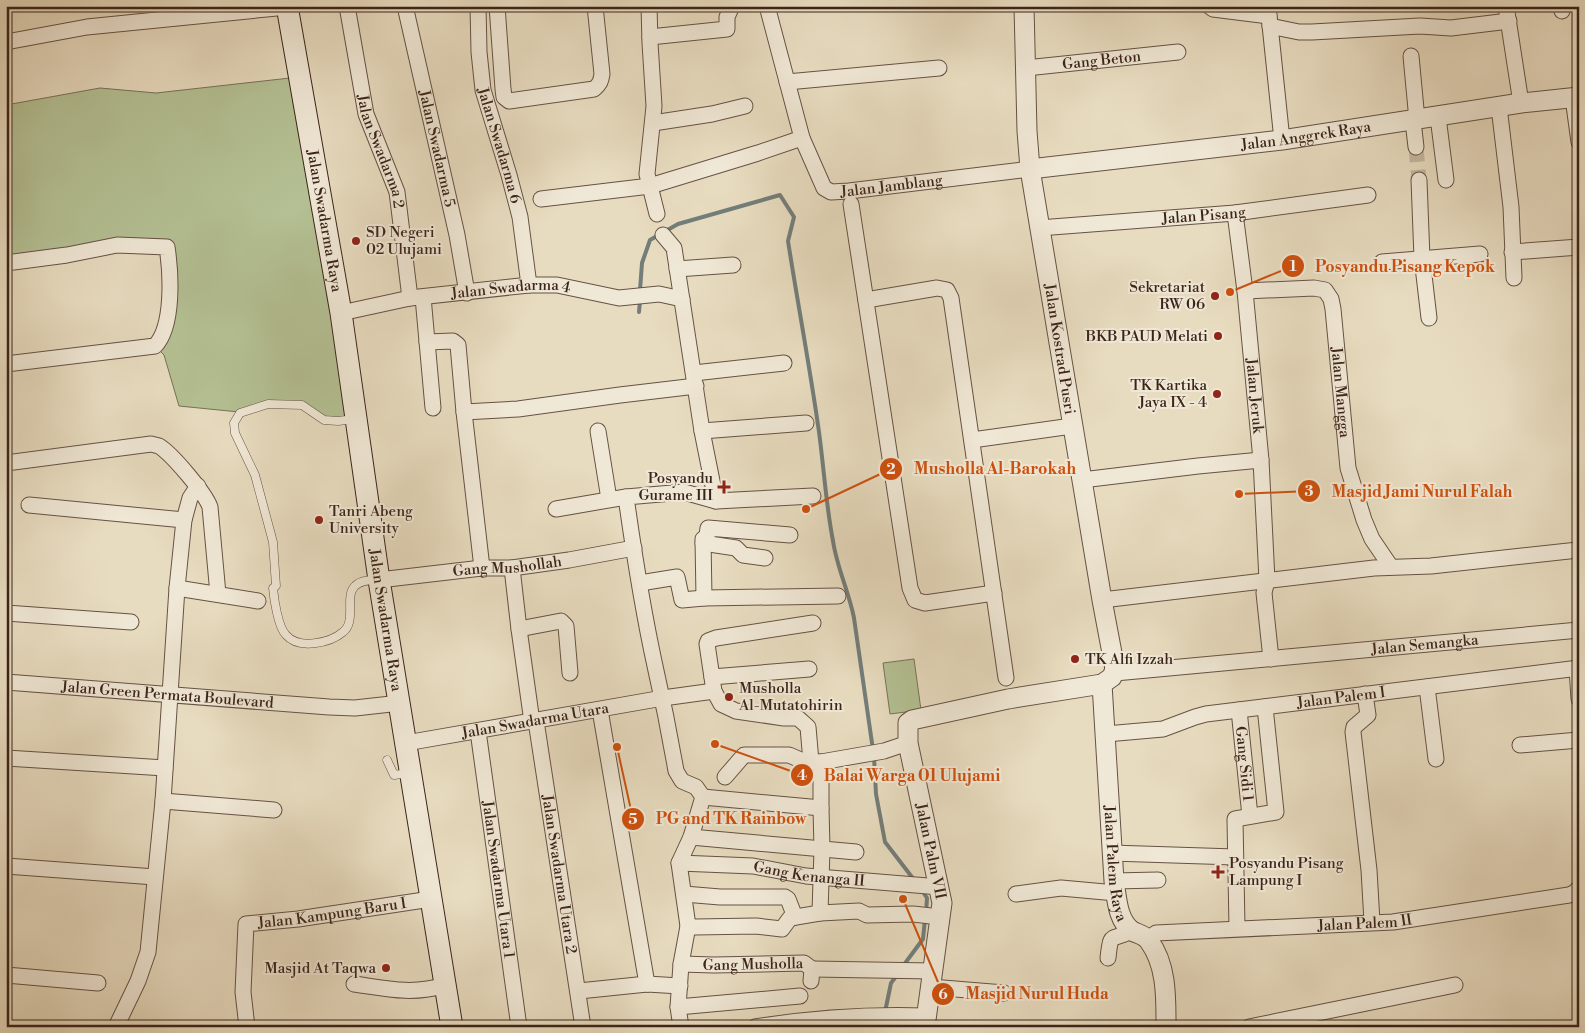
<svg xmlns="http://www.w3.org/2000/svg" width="1585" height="1033" font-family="'Libre Bodoni',serif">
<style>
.green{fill:#b4c194;stroke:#787257}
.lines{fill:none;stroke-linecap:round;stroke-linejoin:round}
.stream{stroke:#737e7a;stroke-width:4}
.minor-tunnel{stroke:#c5b79f;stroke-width:15;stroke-dasharray:15 8;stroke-linecap:butt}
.service-casing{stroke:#665244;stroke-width:9}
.minor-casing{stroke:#665244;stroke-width:17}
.tertiary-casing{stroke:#665244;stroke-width:21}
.secondary-casing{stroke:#3b241a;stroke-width:23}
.service{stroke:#f0e8d6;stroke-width:8}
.minor{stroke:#f0e8d6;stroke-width:15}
.tertiary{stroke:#f0e8d6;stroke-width:19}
.secondary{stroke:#f0e8d6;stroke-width:21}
.poi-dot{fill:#8f2418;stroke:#f0e8d6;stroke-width:2}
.labels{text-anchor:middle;stroke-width:4;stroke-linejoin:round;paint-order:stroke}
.street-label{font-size:15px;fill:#3b241a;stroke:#f0e8d6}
.poi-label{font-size:15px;fill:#3b241a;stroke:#f0e8d6;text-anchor:start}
.leader{fill:none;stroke:#ce510e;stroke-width:2}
.callout-dot{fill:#ce510e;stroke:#f0e8d6;stroke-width:2}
.mark-label{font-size:15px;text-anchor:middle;font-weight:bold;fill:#fff}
.callout-label{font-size:16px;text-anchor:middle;font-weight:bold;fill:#ce510e;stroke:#f0e8d6;stroke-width:4;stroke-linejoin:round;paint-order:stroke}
</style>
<rect width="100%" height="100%" fill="#e8dcc0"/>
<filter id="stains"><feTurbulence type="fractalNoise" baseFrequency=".004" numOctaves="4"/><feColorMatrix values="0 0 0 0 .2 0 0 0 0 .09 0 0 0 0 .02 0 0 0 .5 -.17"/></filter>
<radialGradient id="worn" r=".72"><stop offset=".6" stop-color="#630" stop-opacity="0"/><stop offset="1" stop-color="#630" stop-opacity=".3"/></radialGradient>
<path class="green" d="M299 77 357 418 324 420 302 405 268 404 239 412 179 406 164 355 155 346 160 341 167 246 6 263V105L100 88 156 93Z
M914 659 921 710 890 714 883 663Z"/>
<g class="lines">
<path class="stream" d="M640 290 642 263 650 240 678 224 780 195 794 217 788 241C798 305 810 368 819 432 824 469 826 505 833 541 837 568 849 592 854 618L873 750
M639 312 640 301
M874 757 876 794 885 842 915 881
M921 889 927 898 926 913
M903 966 923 939 925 919
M885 1012 891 983 898 974
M882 1027 884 1019"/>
<path class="minor-tunnel" d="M1416 147 1419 180"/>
<g class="service-casing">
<path id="service" d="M355 419 338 421 324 420 302 405 268 404 240 413 234 423 235 433 255 475 273 542 276 586 273 588C274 599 278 627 286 635 299 650 330 643 343 632 357 621 344 596 355 586 361 580 370 580 377 580
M387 760 394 775 410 773"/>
</g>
<g class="minor-casing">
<g id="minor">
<path id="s1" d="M347 6 366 114 397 192 410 298"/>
<path id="s2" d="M405 6 457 235 467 293"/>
<path id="s3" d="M478 6 479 52 483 90 509 175 520 217 529 285"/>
<path d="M497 6 503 89 504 97 509 101 594 89C600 84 601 81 602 74L595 6"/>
<path d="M649 6 650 43 654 106 647 174 657 214"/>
<path id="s4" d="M767 6 802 138 824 188 831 192 849 191 1030 169"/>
<path d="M1209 6 1213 9 1269 16"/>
<path d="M1268 6 1282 140"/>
<path d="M1506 6 1521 103"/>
<path d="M1561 6 1562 11"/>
<path d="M1270 26 1299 32H1312L1420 26 1451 28 1509 21"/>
<path d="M650 37 727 29V17L732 6"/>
<path d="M6 42 87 27 287 7"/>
<path d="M1411 56 1417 120"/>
<path id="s5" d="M1026 68 1178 52"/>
<path d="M787 82 939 68"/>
<path d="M1573 98 1579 142"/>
<path d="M1499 107 1511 207 1514 278"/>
<path d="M1438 117 1446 180"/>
<path d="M1413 121 1416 147"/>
<path d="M653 123 712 114 745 106"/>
<path d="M1419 180 1422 258 1429 318"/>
<path d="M541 199 650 186 758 153 802 138"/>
<path d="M851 204 910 588 915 600 925 603 994 593"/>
<path id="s6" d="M1235 213 1245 291 1261 460 1267 580 1264 593 1271 659"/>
<path id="s7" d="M1039 228 1235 213 1368 195"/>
<path d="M663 235 674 248 702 431 716 501 684 492 626 497C634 554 643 611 655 666 663 701 670 736 676 771L682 781 696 787 703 797 691 837 679 863 688 926 681 964 678 1007 681 1027"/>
<path d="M1512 252 1579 247"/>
<path d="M1382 262 1480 254"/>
<path d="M6 263 67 255 117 245 167 247C171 273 174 326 155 346L6 364"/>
<path d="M677 269 733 265"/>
<path id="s8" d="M1245 291 1314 288 1325 290 1331 299 1333 309 1348 468 1364 520 1372 539 1391 567"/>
<path d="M423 297 433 408"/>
<path d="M866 300 937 288 947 290 951 298 1006 678"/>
<path id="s9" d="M341 313 410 298 529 285H557L619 298 659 294 682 299"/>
<path d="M427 342 453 341 458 345 464 412 482 568"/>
<path d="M694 373 784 363"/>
<path d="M464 412 518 409 620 395 696 386"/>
<path d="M598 431 609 499"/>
<path d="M702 431 806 423"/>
<path d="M972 440 1072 426"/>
<path d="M6 463 151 444 159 446C172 454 205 493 210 507L218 594"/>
<path d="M1082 480 1198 466 1261 460"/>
<path d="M716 501 813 496"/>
<path d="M29 505 184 520"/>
<path d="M556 509 626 497"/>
<path d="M703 543 736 548 743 555 765 558"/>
<path d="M512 568 519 629 532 722"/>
<path id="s10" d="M379 580 482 568H512L569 560 634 548"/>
<path d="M640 583 677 577 682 600 704 598 838 596"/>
<path d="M177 588 258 601"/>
<path d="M704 598 703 539 707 536 708 528 790 535"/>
<path d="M1102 600 1374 568 1431 566 1578 550"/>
<path d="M6 613 131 622"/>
<path d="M519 629 561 621 566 626 570 673"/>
<path d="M1577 668 1579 699"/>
<path id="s11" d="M1115 673 1579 630"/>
<path d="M712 677 809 669"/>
<path id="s12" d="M6 682 329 707 355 708 400 703"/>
<path d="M1427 687 1436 759"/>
<path d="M1365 694 1368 715 1354 727 1353 732 1369 870 1372 922"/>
<path d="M600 710 647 984"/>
<path id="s13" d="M1239 710 1250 816"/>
<path id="s14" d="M536 721 583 1027"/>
<path id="s15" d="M478 731 519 1027"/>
<path id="s16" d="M1106 734 1163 729 1195 717 1206 714 1579 668"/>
<path id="s17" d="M406 743 663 698 714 691"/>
<path d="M1520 745 1579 740"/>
<path d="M6 758 165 768"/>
<path d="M811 762 808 727 798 718H784L736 711 721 704 714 691 707 644 708 641 716 638 813 623"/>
<path d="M725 777 744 755H789L803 761 821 762 884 751 908 743"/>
<path d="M703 797 821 808V762"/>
<path d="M163 801 274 810"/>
<path d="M691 837 856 852"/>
<path d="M1111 853 1235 857"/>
<path id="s18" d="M679 863 753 866 806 876 940 887"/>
<path d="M6 866 155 877"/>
<path d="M1114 881 1158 880"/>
<path d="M684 894 720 897H785L788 899 795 917"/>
<path d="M1016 894 1061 888 1116 893"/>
<path d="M820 913 822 849 821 808"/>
<path d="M688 926 695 927 756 926 782 929 790 918 820 913 859 911 867 915 913 914 940 917"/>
<path d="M1237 928 1235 819 1276 812 1265 707"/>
<path id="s19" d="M1148 939 1156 933 1393 922 1569 895 1574 893 1579 888"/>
<path d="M1108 958C1111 929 1111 943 1132 930"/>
<path id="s20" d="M681 964 714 965 804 963 812 969 811 981"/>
<path d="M812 969 933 971"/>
<path d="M6 975 98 983"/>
<path d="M354 984C388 989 412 995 446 985"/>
<path d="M931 987 1004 993"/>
<path d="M579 991 647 984 680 986"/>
<path d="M678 1007 800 996"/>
<path d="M116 1027 138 981 148 952 163 801 177 588 184 520 190 498 198 486"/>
<path id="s21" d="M247 1027 243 992 246 924 298 919 431 899"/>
<path d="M755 1027C812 1018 868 1014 926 1016"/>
<path d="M1249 1027 1455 985"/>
</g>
</g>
<g class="tertiary-casing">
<g id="tertiary">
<path id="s22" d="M1030 169 1282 140 1521 103 1579 97"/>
<path id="s23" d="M1102 684 1114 881C1117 898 1117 920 1132 931 1138 934 1145 935 1149 941 1167 965 1166 998 1166 1027"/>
<path d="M925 1027 942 903 908 743V723L912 720 1008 699 1102 684 1112 677 1115 669 1102 600 1030 169 1027 131 1024 6"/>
</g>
</g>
<g class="secondary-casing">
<g id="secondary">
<path id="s24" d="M287 6 341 313 379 580 452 1027"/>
</g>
</g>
<use href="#service" class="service"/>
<use href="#minor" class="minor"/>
<use href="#tertiary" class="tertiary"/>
<use href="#secondary" class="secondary"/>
</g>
<g class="poi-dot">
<circle cx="356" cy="241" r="5"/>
<circle cx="1215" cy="296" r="5"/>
<circle cx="1218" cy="336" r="5"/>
<circle cx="1217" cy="394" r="5"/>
<path d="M721.5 479.5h5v5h5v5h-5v5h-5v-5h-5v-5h5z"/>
<circle cx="319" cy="520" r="5"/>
<circle cx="1075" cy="659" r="5"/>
<circle cx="729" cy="697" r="5"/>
<path d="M1215.5 864.5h5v5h5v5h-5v5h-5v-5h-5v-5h5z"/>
<circle cx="386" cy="968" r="5"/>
</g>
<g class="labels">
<g class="street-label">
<text dy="5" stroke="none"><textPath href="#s5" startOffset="76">Gang Beton</textPath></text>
<text dy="5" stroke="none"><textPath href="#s22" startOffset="278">Jalan Anggrek Raya</textPath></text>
<text dy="5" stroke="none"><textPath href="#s3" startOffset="142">Jalan Swadarma 6</textPath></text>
<text dy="5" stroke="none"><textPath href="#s2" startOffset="146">Jalan Swadarma 5</textPath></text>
<text dy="5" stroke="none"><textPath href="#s1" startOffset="150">Jalan Swadarma 2</textPath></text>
<text dy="5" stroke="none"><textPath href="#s4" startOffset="260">Jalan Jamblang</textPath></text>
<text dy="5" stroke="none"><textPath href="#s7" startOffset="165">Jalan Pisang</textPath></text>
<text dy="5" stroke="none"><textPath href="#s24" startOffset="218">Jalan Swadarma Raya</textPath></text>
<text dy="5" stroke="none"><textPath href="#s9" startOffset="172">Jalan Swadarma 4</textPath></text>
<text transform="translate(1060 349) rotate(81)" y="5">Jalan Kostrad Pusri</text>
<text dy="5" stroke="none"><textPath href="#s8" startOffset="185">Jalan Mangga</textPath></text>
<text dy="5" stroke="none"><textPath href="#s6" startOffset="184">Jalan Jeruk</textPath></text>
<text dy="5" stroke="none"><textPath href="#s10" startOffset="129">Gang Mushollah</textPath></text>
<text dy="5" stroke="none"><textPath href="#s24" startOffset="622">Jalan Swadarma Raya</textPath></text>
<text dy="5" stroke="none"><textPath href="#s11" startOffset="311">Jalan Semangka</textPath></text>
<text dy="5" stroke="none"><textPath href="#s12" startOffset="162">Jalan Green Permata Boulevard</textPath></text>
<text dy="5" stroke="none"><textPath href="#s16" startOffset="239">Jalan Palem I</textPath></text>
<text dy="5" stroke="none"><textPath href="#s17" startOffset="131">Jalan Swadarma Utara</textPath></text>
<text dy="5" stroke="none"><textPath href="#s13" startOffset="54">Gang Sidi 1</textPath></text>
<text transform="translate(931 851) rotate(78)" y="5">Jalan Palm VII</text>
<text dy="5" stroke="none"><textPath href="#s23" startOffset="180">Jalan Palem Raya</textPath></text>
<text dy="5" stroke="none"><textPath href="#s14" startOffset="155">Jalan Swadarma Utara 2</textPath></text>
<text dy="5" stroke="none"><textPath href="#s18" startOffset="131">Gang Kenanga II</textPath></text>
<text dy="5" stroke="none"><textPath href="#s15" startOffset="150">Jalan Swadarma Utara 1</textPath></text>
<text dy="5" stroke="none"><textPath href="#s21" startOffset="190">Jalan Kampung Baru I</textPath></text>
<text dy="5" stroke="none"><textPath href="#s19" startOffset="219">Jalan Palem II</textPath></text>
<text dy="5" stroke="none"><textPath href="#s20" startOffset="72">Gang Musholla</textPath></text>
</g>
<g class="poi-label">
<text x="366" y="237">SD Negeri<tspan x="366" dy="17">02 Ulujami</tspan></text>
<text x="1205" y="292" text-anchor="end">Sekretariat<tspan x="1205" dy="17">RW 06</tspan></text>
<text x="1208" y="341" text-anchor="end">BKB PAUD Melati</text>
<text x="1207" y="390" text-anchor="end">TK Kartika<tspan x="1207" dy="17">Jaya IX - 4</tspan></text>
<text x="713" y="483" text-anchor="end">Posyandu<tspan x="713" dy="17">Gurame III</tspan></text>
<text x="329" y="516">Tanri Abeng<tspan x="329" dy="17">University</tspan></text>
<text x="1085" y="664">TK Alfi Izzah</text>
<text x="739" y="693">Musholla<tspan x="739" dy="17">Al-Mutatohirin</tspan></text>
<text x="1229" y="868">Posyandu Pisang<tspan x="1229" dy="17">Lampung I</tspan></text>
<text x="376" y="973" text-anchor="end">Masjid At Taqwa</text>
</g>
</g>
<path class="leader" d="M1230 292L1293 266M806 509L891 469M1239 494L1309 491M715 744L802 775M617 747L633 819M903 899L943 994"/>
<g class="callout-dot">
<circle cx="1230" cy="292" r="5"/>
<circle cx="806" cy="509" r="5"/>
<circle cx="1239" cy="494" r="5"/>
<circle cx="715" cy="744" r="5"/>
<circle cx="617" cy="747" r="5"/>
<circle cx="903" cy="899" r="5"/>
<circle cx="1293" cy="266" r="12"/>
<circle cx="891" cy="469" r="12"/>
<circle cx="1309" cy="491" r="12"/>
<circle cx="802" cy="775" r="12"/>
<circle cx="633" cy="819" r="12"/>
<circle cx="943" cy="994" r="12"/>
</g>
<g class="mark-label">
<text x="1293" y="271">1</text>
<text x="891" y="474">2</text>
<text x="1309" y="496">3</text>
<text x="802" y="780">4</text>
<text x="633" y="824">5</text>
<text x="943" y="999">6</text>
</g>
<g class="callout-label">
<text x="1405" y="272">Posyandu Pisang Kepok</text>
<text x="995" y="474">Musholla Al-Barokah</text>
<text x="1422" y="497">Masjid Jami Nurul Falah</text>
<text x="912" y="781">Balai Warga 01 Ulujami</text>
<text x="731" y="824">PG and TK Rainbow</text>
<text x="1037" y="999">Masjid Nurul Huda</text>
</g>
<rect width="1585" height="1033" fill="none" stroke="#e8dcc0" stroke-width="25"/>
<rect x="8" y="8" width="1570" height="1018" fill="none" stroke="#3b241a" stroke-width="2.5"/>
<rect x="12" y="12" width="1560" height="1008" fill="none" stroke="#3b241a"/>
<rect width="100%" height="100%" filter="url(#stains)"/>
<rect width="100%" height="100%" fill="url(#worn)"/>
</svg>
